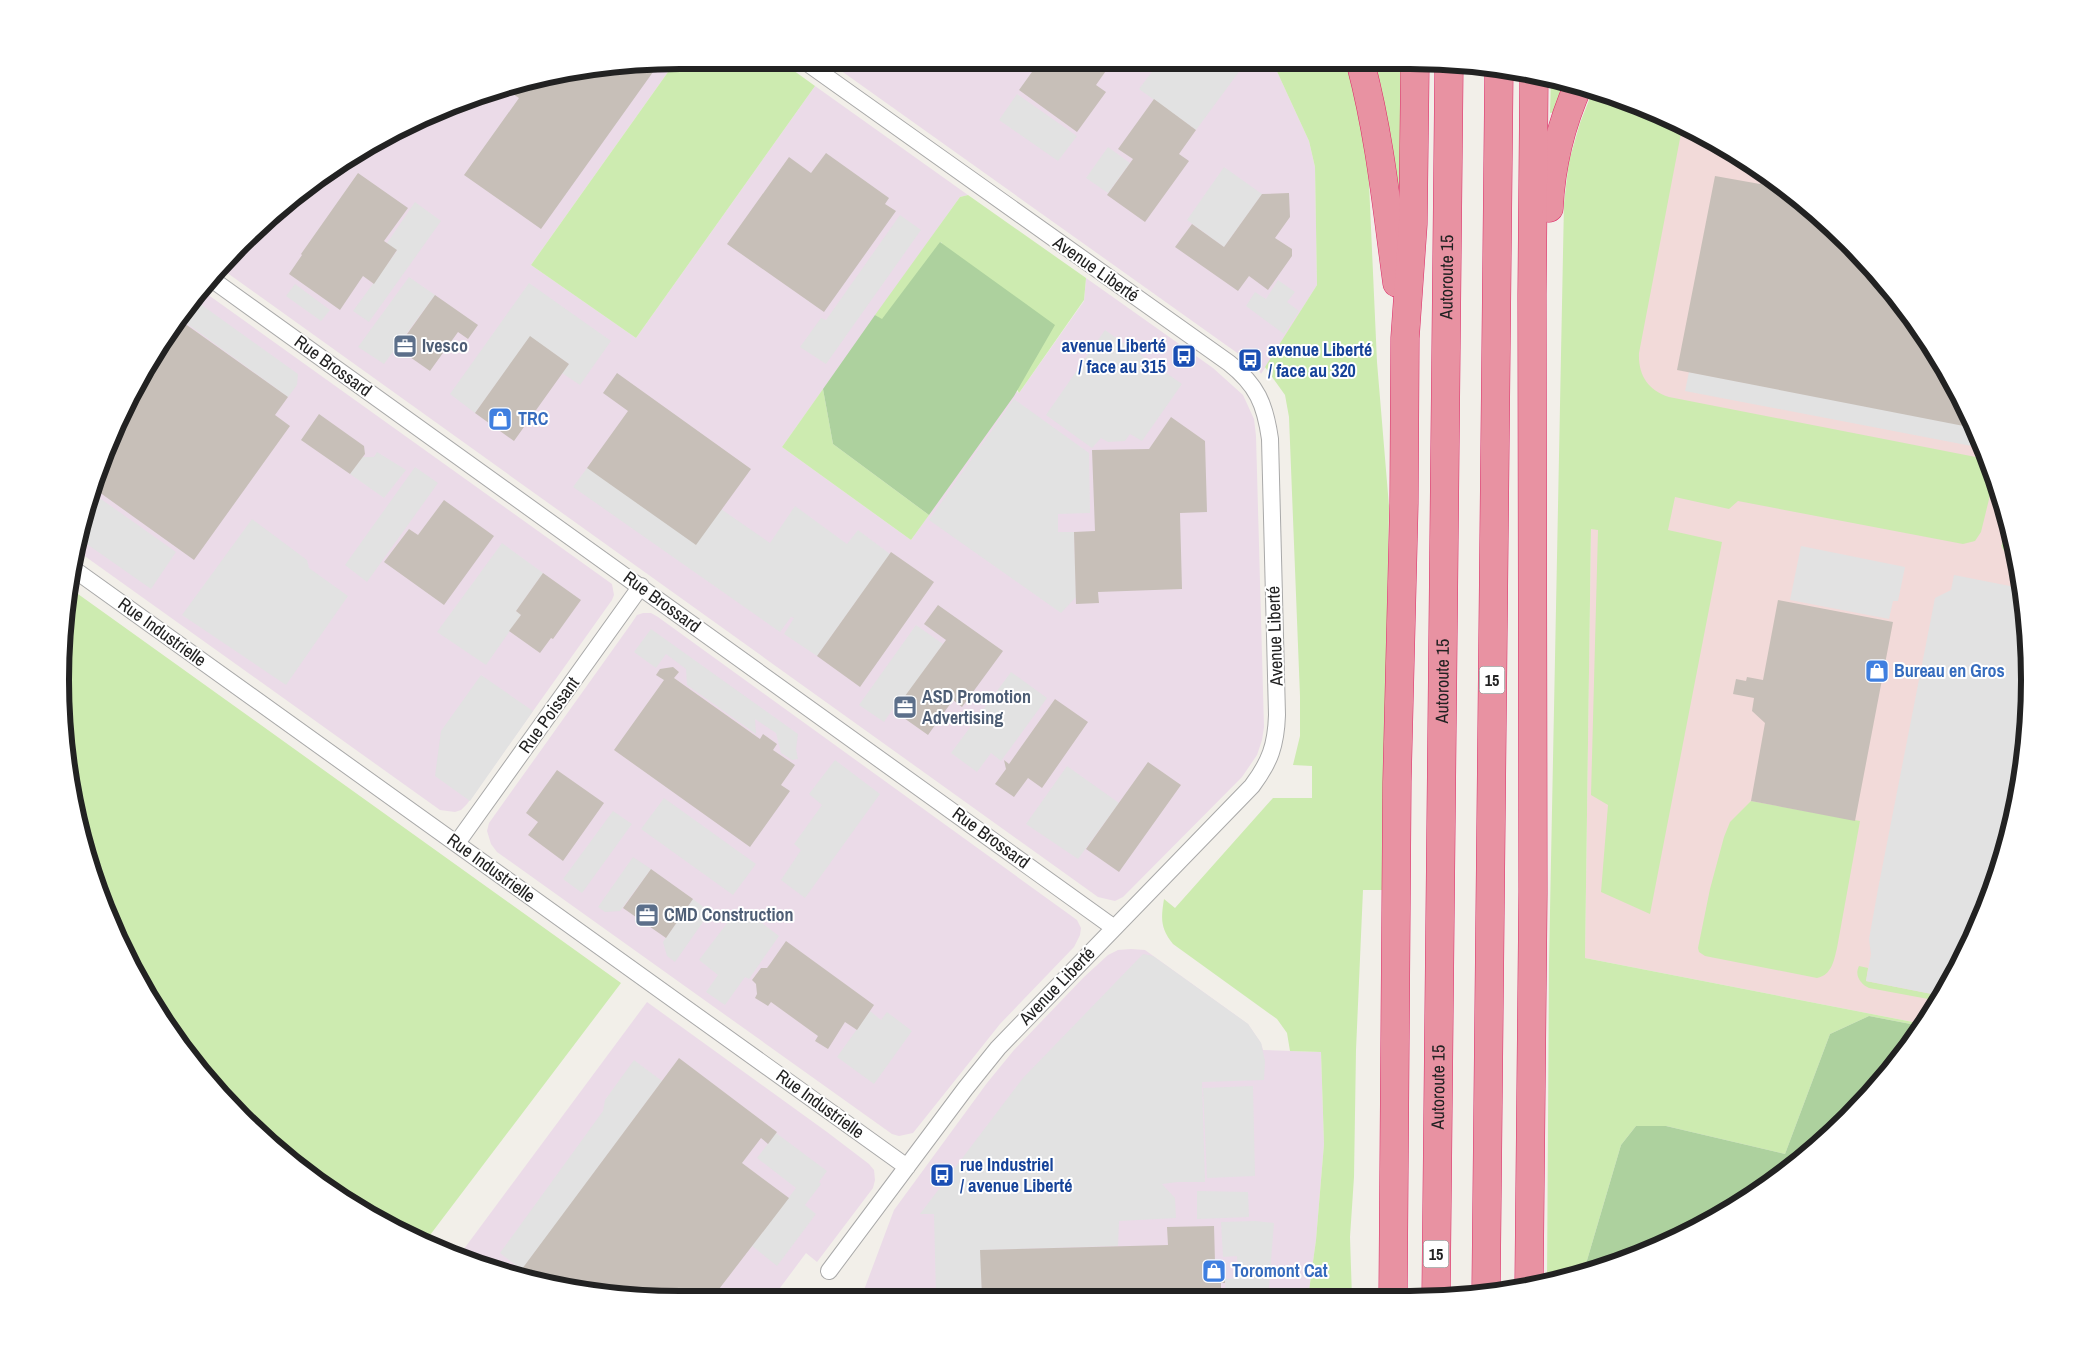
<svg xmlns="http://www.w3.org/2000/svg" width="2090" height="1360" font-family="'Archivo Narrow',sans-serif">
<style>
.commercial{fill:#f2dad9}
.industrial{fill:#ebdbe8}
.grass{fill:#cdebb0}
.forest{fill:#add19e}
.parking{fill:#e2e2e2}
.building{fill:#c7bfb8}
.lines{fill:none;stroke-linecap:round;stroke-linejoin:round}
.street-casing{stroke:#a9a9a9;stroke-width:18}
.highway-casing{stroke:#dc2a67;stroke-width:29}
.street{stroke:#fff;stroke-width:16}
.highway{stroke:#e892a2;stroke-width:28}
.labels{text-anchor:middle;stroke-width:4;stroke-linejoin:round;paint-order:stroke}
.shield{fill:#fff;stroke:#646464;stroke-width:1}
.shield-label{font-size:16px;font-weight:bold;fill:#222}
.street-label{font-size:18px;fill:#222;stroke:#fff}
.service-label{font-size:18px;font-weight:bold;fill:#4e5e75;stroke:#fff;text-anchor:start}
.transit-label{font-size:18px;font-weight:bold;fill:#164399;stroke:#fff;text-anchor:start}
.shop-label{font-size:18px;font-weight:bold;fill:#366cbe;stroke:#fff;text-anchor:start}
.rim{fill:none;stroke:#222;stroke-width:6}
</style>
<rect width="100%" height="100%" fill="#f2efe9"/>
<path class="commercial" d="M1653 112 1684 124 1819 214 1902 302 1966 406 2009 519 2029 639 2025 761 1997 879 1947 990 1923 1024 1585 958 1591 529Z"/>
<path class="industrial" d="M599 65H673L531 265 636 338 815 86 968 195 960 197 782 447 911 540 1016 391 1019 393 1084 301 1086 278 1213 368 1243 395 1254 419 1256 436 1264 727 1262 740 1257 755 1242 777 1123 897 1115 901 1098 897 219 267 242 241 335 165 481 93Z
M833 65H1274L1309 141 1315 167 1317 285 1261 374 1256 366 1226 345Z
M200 289 612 584 614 595 612 600 467 804 461 810 455 812 440 810 79 552 93 480 143 370 188 303Z
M643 613H651L658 617 1077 920 1081 928 1080 935 1074 947 1000 1024 913 1133 899 1136 892 1134 497 852 491 844 487 831 489 823 631 624 637 615Z
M1131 949 1145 950 1248 1024 1261 1043 1263 1050 1321 1052 1324 1144 1316 1240 1308 1298 859 1296 864 1290 894 1210 987 1083 1014 1050 1084 977 1108 955 1118 950Z
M647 1002 827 1132 869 1164 874 1170 875 1180 873 1188 817 1262 806 1253 774 1296 599 1295 458 1257Z"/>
<path class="grass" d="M673 65H786L815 86 636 338 531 265Z
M1274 65H1347L1360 109 1368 161 1377 362 1389 506 1382 890H1363L1356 1050 1354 1177 1350 1237 1352 1298H1308L1316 1240 1324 1144 1321 1052 1290 1051 1287 1033 1277 1019 1173 944C1160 928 1161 918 1164 899L1175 908 1273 798H1312V766L1293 765 1300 736V696L1289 417 1285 395 1265 367 1317 285 1315 167 1309 141Z
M1371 65H1401L1400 209Z
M1551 77 1571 81 1557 112 1550 113Z
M1593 90 1683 123 1639 353C1638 375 1648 390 1669 397L1986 459 1995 483H1993L1981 532 1975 541 1963 544 1738 501 1729 509 1675 497 1668 530 1722 542 1650 914 1601 892 1608 805 1591 795 1598 530 1591 529 1585 958 1923 1024 1921 1026 1869 1016 1830 1034 1785 1154 1666 1126H1636L1621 1145 1583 1274 1570 1279 1547 1283 1549 962 1564 203 1569 161 1580 123Z
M968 195 1086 278 1084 300 1019 393 941 242 882 320 875 315 960 197Z
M823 389 833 444 929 515 911 540 782 447Z
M2002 540 2013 542 2015 554 2004 551 2001 545H2002Z
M71 589 621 983 424 1243 370 1217 271 1146 164 1024 124 954 81 841 65 761 61 640Z
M1751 801 1860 821 1837 948C1834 960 1832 975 1817 978L1705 956 1699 952 1698 948 1710 889 1724 837 1730 822Z
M1859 966 1868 968 1866 981 1942 996 1939 1001 1869 988C1861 984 1854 976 1859 966Z"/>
<path class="forest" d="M940 242 1055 325 1014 396 929 515 833 444 823 389 875 315 882 319Z
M1869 1016 1921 1026 1876 1089 1788 1172 1684 1236 1583 1274 1621 1145 1636 1126H1666L1785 1154 1830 1034Z"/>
<path class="parking" d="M1157 65H1244L1196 130 1139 89Z
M1017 94 1077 136 1058 161 999 120Z
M1108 147 1130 163 1108 193 1086 178Z
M1224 167 1262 194 1224 247 1187 220Z
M415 202 441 221 369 322 353 311 397 251 387 243Z
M900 215 921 230 826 364 800 347 821 318 826 320Z
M409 277 435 295 384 364 358 347Z
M1278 280 1295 292 1287 302 1299 311 1284 334 1246 306 1255 292 1266 299Z
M529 283 611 341 580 385 562 373 569 364 530 337 475 413 450 394Z
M295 284 330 310 321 321 286 296Z
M192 298 298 374 297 385 288 397 178 317Z
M1105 330 1182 384 1142 441 1130 434 1125 441 1108 442 1101 438 1092 448 1046 415Z
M1689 372 1974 427 1982 448 1685 391Z
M1014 399 1089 453 1090 513 1058 514V532H1074L1076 597 1061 613 929 520Z
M377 452 406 470 384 498 350 474 362 457H374Z
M415 467 438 483 367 582 345 565Z
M587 468 721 509 770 543 795 506 847 544 858 530 890 554 817 656 784 634 794 618 791 617 780 632 573 487Z
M91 492 176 552 151 589 81 540Z
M252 519 307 560 309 568 348 596 286 685 182 615Z
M502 543 543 573 516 611 521 615 486 665 437 632Z
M1801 546 1905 567 1898 601H1893L1889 619 1790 600Z
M1954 575 2020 588 2029 639 2025 761 1997 879 1942 996 1866 981 1871 954 1869 939 1878 889 1935 598 1951 590Z
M916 625 943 644 897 708 894 707 884 722 859 705Z
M651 629 798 734 796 749 798 759 792 760 781 753 776 733 755 719 756 734 687 685 686 669 666 654 656 668 634 652Z
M1011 672 1047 698 1001 761 991 753 977 772 951 753Z
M481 675 533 711 470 801 435 776 441 731Z
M835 760 880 794 805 898 781 880 801 850 794 844 822 805 809 794Z
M1067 766 1119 803 1078 859 1026 824Z
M664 798 756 864 733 895 641 829Z
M613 811 632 824 582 893 563 879Z
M633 857 651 869 620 911 605 912 598 907Z
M693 899 710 912 675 962 667 956 663 942Z
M740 906 779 936 749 979 745 977 725 1005 706 992 718 975 699 960Z
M1143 954 1153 956 1248 1024 1261 1043 1265 1061 1264 1080 1202 1082 1205 1182H1178L1162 1184 1175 1198 1176 1218 1119 1221 1118 1246 981 1250 982 1297 936 1296 934 1214H920L1023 1078Z
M870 1011 881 1020 887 1012 912 1031 874 1084 837 1057Z
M634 1060 662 1081 522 1270 500 1253 603 1111 605 1100Z
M1253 1086 1255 1176 1207 1178 1203 1088Z
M776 1133 827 1171 819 1182 821 1184 805 1205 816 1214 777 1266 752 1246 796 1188 757 1158Z
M1197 1191 1248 1192 1249 1217 1197 1219Z
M1255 1221 1274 1223 1268 1298H1226L1225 1279 1238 1278 1237 1256 1223 1257 1221 1222Z"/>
<path class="building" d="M599 65H658L541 229 464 175 519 98 504 88Z
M1037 65H1110L1096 85 1106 92 1077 132 1019 90Z
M1154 99 1196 130 1179 154 1189 161 1145 222 1107 195 1133 159 1118 149Z
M826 153 889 198 885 204 896 211 824 312 727 244 789 157 811 173Z
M358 173 408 208 384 241 397 250 374 284 363 276 340 310 289 274 302 255 301 254Z
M1761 175 1819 214 1902 302 1966 406 1974 428 1677 370 1715 176 1760 184Z
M1289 193 1290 217 1275 238 1292 249V256L1268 290 1249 276 1238 291 1175 247 1192 224 1224 247 1262 194Z
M435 295 478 325 468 339 458 332 430 371 397 348Z
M177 318 288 397 275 415 290 426 194 560 92 487 93 480 143 370Z
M530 336 569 364 514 441 475 413Z
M617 373 751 469 696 545 587 468 628 411 603 393Z
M319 414 364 446 365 454 350 474 301 440Z
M1171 417 1205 441 1207 512 1180 513 1182 589 1098 592 1099 603 1076 604 1074 532 1095 531 1092 450 1149 449Z
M444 500 494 536 444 605 384 562 409 529 418 535Z
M2007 515 2009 519 2013 542 2002 540Z
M891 552 934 582 860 687 817 656Z
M543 573 581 600 553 639 551 638 540 653 509 631 521 615 516 611Z
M1778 600 1893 622 1855 821 1751 801 1765 723 1752 711 1754 698 1733 694 1736 679 1746 681 1747 677 1763 680Z
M938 605 1003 651 962 707 953 700 928 735 894 711 946 640 924 624Z
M673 667 679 672 674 678 760 739 763 734 777 744 773 750 795 765 781 785 790 791 750 847 614 750 664 680 656 675 660 669Z
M1055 699 1088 722 1042 788 1028 778 1014 797 995 784 1006 769 1004 760 1009 764Z
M1148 762 1181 785 1119 872 1086 849Z
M557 770 604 803 563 861 528 835 538 822 526 813Z
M651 869 693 899 666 938 623 908Z
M786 941 874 1005 857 1030 845 1022 828 1049 815 1041 818 1036 771 1002 768 1006 755 998 757 994 756 984 752 980 761 968H767L770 964Z
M679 1058 777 1132 768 1144 761 1138 742 1163 789 1198 716 1293 719 1295H599L519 1273Z
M1214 1226 1215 1262H1225V1283H1221V1298L982 1297 980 1250 1168 1245 1167 1227Z"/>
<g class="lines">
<g class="street-casing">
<path id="street" d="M810 65 1229 363C1257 385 1265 404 1270 439L1277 715C1276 745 1270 762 1252 786L998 1048 965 1089 829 1271
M210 278 1113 927
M75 570 907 1167
M457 843 641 586"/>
</g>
<g class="highway-casing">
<g id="highway">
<path d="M1361 65C1380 137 1387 210 1397 283"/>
<path d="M1549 208C1551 164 1561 124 1579 84"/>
<path d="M1529 1286 1533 892 1532 295 1534 74"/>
<path d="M1486 1293 1499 67"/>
<path d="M1393 1298 1397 782 1404 503 1405 338 1413 224 1415 65"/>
<path id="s1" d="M1436 1299 1449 65"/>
</g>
</g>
<use href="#street" class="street"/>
<use href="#highway" class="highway"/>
</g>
<defs>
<g id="office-square" transform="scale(1.25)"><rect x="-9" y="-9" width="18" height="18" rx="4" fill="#5c6f8a" stroke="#fff"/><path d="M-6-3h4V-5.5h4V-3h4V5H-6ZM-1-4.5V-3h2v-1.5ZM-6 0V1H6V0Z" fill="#fff"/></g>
<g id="bus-square" transform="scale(1.25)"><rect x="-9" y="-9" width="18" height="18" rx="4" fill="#1a4fb4" stroke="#fff"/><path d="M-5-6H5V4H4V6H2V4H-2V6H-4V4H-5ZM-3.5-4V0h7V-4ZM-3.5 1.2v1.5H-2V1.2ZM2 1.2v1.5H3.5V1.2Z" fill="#fff"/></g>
<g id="shop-square" transform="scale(1.25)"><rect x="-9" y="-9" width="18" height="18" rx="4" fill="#3f7fe0" stroke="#fff"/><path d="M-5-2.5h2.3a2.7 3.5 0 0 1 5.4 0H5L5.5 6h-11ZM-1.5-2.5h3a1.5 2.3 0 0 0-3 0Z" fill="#fff"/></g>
</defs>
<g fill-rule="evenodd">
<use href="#office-square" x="405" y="346"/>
<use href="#bus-square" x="1184" y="356"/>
<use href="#bus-square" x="1250" y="360"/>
<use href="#shop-square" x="500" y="419"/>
<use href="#shop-square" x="1877" y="671"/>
<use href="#office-square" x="905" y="707"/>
<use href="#office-square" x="647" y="915"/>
<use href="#bus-square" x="942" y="1175"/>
<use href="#shop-square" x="1214" y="1271"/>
</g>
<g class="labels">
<g class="shield">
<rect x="1479.5" y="666.5" width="25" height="27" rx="4"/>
<rect x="1423.5" y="1240.5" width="25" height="27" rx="4"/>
</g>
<g class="shield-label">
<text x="1492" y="686">15</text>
<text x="1436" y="1260">15</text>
</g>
<g class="street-label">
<text transform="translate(1096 269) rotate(35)" y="6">Avenue Liberté</text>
<text dy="6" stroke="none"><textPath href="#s1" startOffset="1022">Autoroute 15</textPath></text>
<text transform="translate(333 366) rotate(36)" y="6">Rue Brossard</text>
<text transform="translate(662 602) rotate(36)" y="6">Rue Brossard</text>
<text transform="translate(162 632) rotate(36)" y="6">Rue Industrielle</text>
<text transform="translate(1275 636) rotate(-92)" y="6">Avenue Liberté</text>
<text dy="6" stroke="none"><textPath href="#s1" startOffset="618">Autoroute 15</textPath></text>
<text transform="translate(549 715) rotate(-54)" y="6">Rue Poissant</text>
<text transform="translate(991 838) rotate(36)" y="6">Rue Brossard</text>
<text transform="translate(491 868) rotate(36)" y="6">Rue Industrielle</text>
<text transform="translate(1057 986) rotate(-46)" y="6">Avenue Liberté</text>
<text dy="6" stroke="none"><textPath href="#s1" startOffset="212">Autoroute 15</textPath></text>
<text transform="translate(820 1104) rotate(36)" y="6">Rue Industrielle</text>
</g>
<g class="service-label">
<text x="422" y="352">Ivesco</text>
<text x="922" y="703">ASD Promotion<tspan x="922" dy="21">Advertising</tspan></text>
<text x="664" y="921">CMD Construction</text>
</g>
<g class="transit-label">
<text x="1166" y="352" text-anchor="end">avenue Liberté<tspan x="1166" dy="21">/ face au 315</tspan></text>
<text x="1268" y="356">avenue Liberté<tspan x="1268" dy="21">/ face au 320</tspan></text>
<text x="960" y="1171">rue Industriel<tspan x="960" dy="21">/ avenue Liberté</tspan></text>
</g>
<g class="shop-label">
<text x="518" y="425">TRC</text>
<text x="1894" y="677">Bureau en Gros</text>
<text x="1232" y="1277">Toromont Cat</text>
</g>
</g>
<path d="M0 0H2090V1360H0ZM680 69H1410A611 611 0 0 1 2021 680V680A611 611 0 0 1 1410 1291H680A611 611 0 0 1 69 680V680A611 611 0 0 1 680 69Z" fill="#fff" fill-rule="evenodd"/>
<path class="rim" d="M680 69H1410A611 611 0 0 1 2021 680V680A611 611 0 0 1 1410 1291H680A611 611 0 0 1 69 680V680A611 611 0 0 1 680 69Z"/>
</svg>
